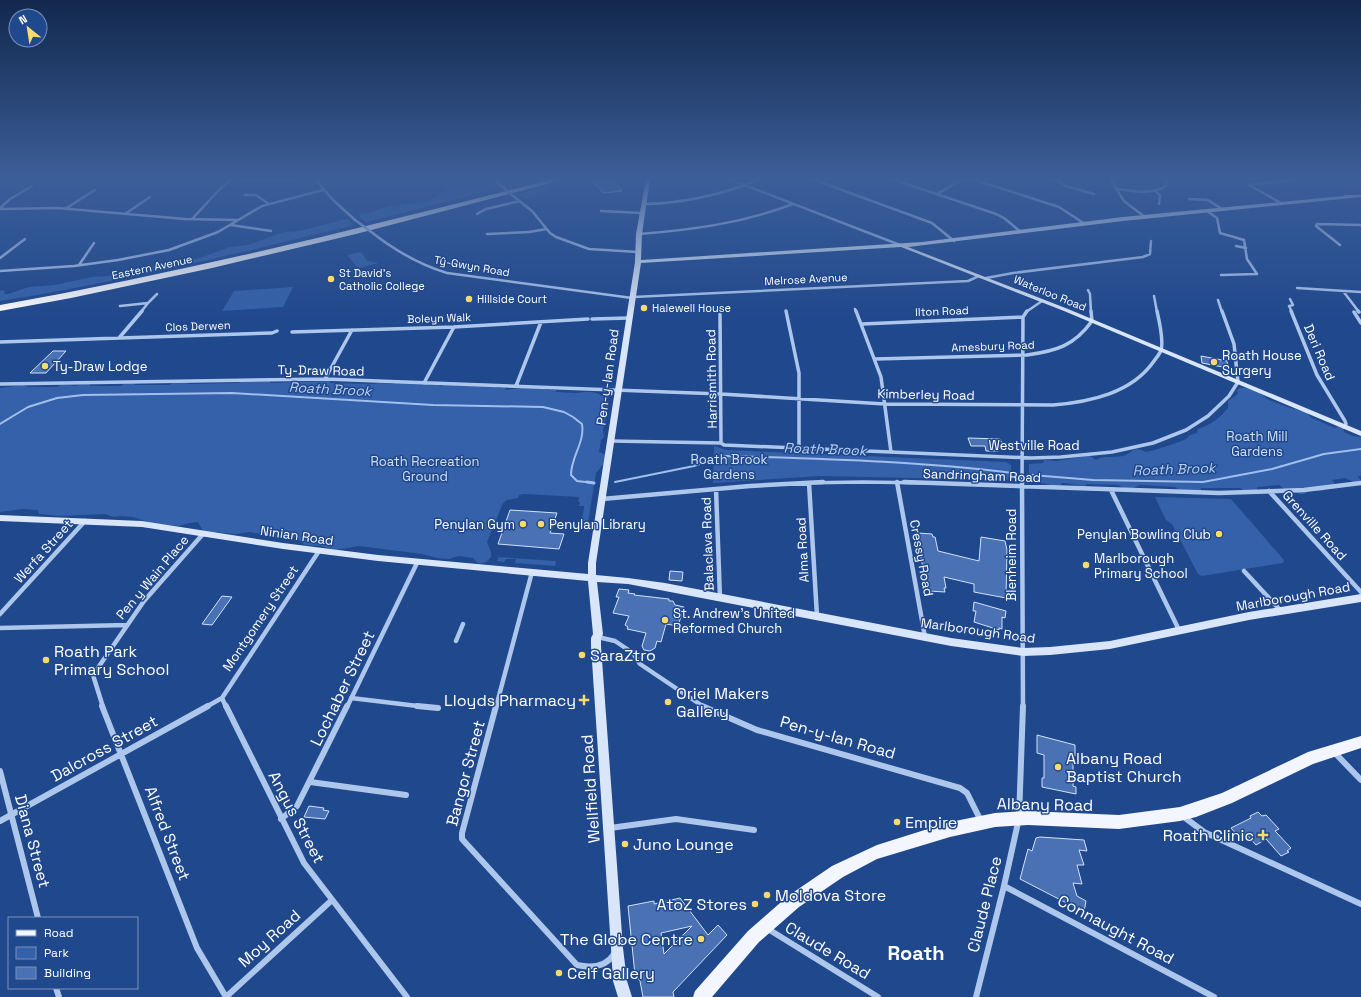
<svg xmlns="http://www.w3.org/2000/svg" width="1361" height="997" font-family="'Space Grotesk',sans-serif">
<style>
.green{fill:#3461a9}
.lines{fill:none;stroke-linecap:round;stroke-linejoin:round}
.stream-far1{stroke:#a1bfed;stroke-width:2}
.stream{stroke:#a1bfed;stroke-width:3}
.building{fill:#4971b3;stroke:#d2e1f9;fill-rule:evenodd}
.street-far3{stroke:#adc6ec;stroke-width:2.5}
.street-far2{stroke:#adc6ec;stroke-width:3.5}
.street-far1{stroke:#adc6ec;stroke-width:4.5}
.street{stroke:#adc6ec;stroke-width:6}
.secondary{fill:#d9e5f9;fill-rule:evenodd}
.primary{fill:#f3f6fe;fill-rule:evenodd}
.highway{fill:#fff;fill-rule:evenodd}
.street-bridge{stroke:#adc6ec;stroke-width:2.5}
.poi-dot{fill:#f9da6e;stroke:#20488c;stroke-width:1.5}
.labels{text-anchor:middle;stroke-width:3;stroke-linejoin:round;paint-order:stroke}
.far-street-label{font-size:11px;fill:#fff;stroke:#20488c}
.far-poi-label{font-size:11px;fill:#fff;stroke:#20488c;text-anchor:start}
.street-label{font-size:13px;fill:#fff;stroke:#20488c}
.poi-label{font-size:13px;fill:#fff;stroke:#20488c;text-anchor:start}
.park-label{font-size:13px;fill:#d2e1f9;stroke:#20488c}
.water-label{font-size:14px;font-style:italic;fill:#b9d0f3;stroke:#20488c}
.near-poi-label{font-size:16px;fill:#fff;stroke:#20488c;text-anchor:start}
.near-street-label{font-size:16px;fill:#fff;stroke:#20488c}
.near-district-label{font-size:20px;font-weight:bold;fill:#fff;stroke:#20488c}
</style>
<rect width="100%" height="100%" fill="#20488c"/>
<path class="green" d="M433 179H455L466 186 465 188 492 183 498 189 366 222 359 216 360 213C363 212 365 214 369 213 375 212 380 208 387 207 405 203 433 205 446 189L444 185 429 182Z
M512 179H545L509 187 499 183 500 181Z
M572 179H590L576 185 549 189V192C539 195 526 202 518 194Z
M347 219 354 225C236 254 119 282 0 301V290L5 291 4 294H8L29 287 55 285 92 277 107 276 170 264 197 259 230 247 248 245 284 232 299 231Z
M361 252 367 261 379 263 358 268 347 255Z
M293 287 283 307 222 311 234 291Z
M270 380V383L329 381 331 383 374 384 379 383 393 384 396 381 411 384 420 381 442 386 444 384H477C484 382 493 383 498 388L505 387 506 390 521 388H544L546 390H556V392C563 392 569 393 576 393 588 392 599 389 608 402L603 431 604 437 601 440 599 452 606 455V461L596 473 587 529H572L580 528 584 508V506H579L580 502H578L579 497 524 494 519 495 518 498 507 500 503 503 487 542 491 552V557C487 562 484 564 478 563L473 558 459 556 449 559 437 558 422 554 359 546 336 550 320 546 305 545 293 536 288 535 285 538H279L250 532 236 534 203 531 198 522 189 523 179 526 151 523 133 517 120 516 113 517 105 514 61 516 39 514 38 510 22 509 0 512V388L22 385 28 387H56L63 384 75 386 86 383 90 385V386H121L127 382 136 383 134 385H169L176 381H181L189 384 238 383 242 381Z
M1240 388H1245L1259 392 1267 399 1287 407 1306 412 1312 418 1335 428 1338 426 1343 428 1344 432 1353 436 1361 437V476H1358L1361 481 1354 482 1345 478 1332 480 1335 484V486L1326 488 1323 491 1311 490 1304 494H1300L1284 489 1279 485 1257 487V490L1247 492 1240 488H1201V491H1181L1175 487 1140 485 1133 488H1124L1118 485 1087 484 1085 486C1077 486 1071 483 1062 483L1061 485 1055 486 1032 481 1029 475V464L1043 463 1044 460 1057 461 1086 456H1090L1096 460C1107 453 1121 462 1133 450L1139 449 1146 452 1155 450 1179 442 1186 439 1190 435 1197 433 1198 429C1210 425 1220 418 1228 408V401L1238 394 1237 390Z
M714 446 726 450 1006 462 1011 465V478L1007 480 820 476 713 483Z
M1155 497 1231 499 1284 560 1283 563 1202 576 1198 574 1172 524 1166 520Z
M499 557 556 561 555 566 515 563 516 559H506L504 562 497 561Z"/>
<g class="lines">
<path class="stream-far1" d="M0 424 28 407 57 398 83 395 232 393 433 405 543 407 564 412 573 417 582 424C585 443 571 456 571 475L577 481 594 483
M1032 475 1093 480 1203 482 1272 469 1324 454 1361 449
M615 482 694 466 718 457 727 456C823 459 918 461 1013 473"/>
<path class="stream" d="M587 482 594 483"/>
</g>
<path class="building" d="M601 179 614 181 622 191 603 193 593 181Z
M53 351H66L46 373H30Z
M1201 356 1227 361 1228 368 1202 363Z
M968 438 1000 439 1003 446H997L998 451H986L985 446H971Z
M510 510 557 513 550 533 564 534 559 549 498 544Z
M918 533 932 534 933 537H935L938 551 979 561 981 537 1005 541 1007 550 1006 598 974 592V584L944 577 946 588H944L945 592 928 591 916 535H918Z
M670 571 683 572 682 581 669 580Z
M619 589 629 590 628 593 635 594 634 595 669 599V601H673L675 605 684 607 678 626 666 624 661 642 657 641 655 648 650 651 644 650 642 646 646 633 627 629 628 627 625 625 629 616 613 613 619 597H616Z
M222 596 232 597 212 625 202 624Z
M974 602 1006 611 1005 618 1002 617V629L999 628V630L974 622 976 611H973Z
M1037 735 1075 745V756L1073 755V786L1076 787V794L1042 787V778H1044V755L1037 753Z
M309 806 324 808 323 810 329 811 325 819 304 817Z
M1258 812 1262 816 1266 815 1279 829 1275 831 1291 848 1287 851 1289 852 1281 856 1266 839 1256 845 1246 834 1239 837 1231 828 1251 818 1250 816Z
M1040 837 1084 840 1087 851 1079 850 1084 865H1077L1082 884 1073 883 1077 896 1086 901 1084 912 1020 879 1028 849 1032 851 1036 838Z
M680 898 708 935 718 925 727 935 673 992 674 997H643L640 981 635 975 628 906 654 901V904ZM692 926 664 954 661 933Z"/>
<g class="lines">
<path class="street-far3" d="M238 179H295
M315 179 333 200 355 220
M493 179 499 184
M729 179 900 245
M812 179 932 223 954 241
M892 179 996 214 1004 218 1021 232
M972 179 1059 207 1085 224
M1044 179H1061
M1110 179 1124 201 1145 217
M1271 179 1276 182 1249 185 1281 203
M1056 180 1066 186 1094 194
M1276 182 1296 180
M1117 189C1133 191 1152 195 1166 186L1165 179
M1155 191 1160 195 1159 204
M937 194 963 179
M245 195H256L269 204
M517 199 532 211 550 233 556 237 589 249 638 252
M1189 199 1208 200 1222 209
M644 204C685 203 722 195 760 179
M0 208 10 199 32 186
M0 209 58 208 185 219 238 220
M65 209 95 190
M601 211 642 213
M1207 211 1217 218 1220 233 1244 240 1247 259 1257 274 1221 275
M125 214 150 197
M477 214 486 209 520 201
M192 219 220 189 232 179
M231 225 271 231
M370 231C394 250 417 264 447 273L632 298
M487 234 529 232 547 229
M639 234C692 230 743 223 793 204
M1340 245 1316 226 1317 224 1361 225
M1236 246 1246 248
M0 258 25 239
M79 265 94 243
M0 271 74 266 118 260 169 250 218 232 262 206 323 190
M986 278 1013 273 1143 257 1150 254 1151 241
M1297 288 1361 292
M1088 290 1090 294 1091 312
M1343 291 1359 312
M1154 296 1157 312
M633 297 968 281 979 276
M1290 299 1293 305 1289 306 1292 312
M1218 300 1222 312
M120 306 148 303 157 294
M855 309 856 312
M141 312 148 303
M1026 312 1042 301"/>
<path class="street-far2" d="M786 311 799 373V448
M856 311 881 377 891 452
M1291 311 1317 375 1345 421 1346 424 1344 427
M1358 311 1359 312
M1354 312 1361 323
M720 314 721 443
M592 319 629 318
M862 324 1023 317
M292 332 454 327 588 319
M119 338 142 311
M0 342 272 333 277 331
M875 359 1027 355C1056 351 1074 346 1092 321L1091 311
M325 379 352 330
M424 383 454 327
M0 384 325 379 721 394 885 404 1053 405C1090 402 1132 393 1154 361 1156 358 1160 354 1161 350 1164 341 1159 320 1157 311
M516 386 541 322
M611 441 721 443 724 445 1031 458 1061 457 1112 452 1153 443 1186 430 1208 416 1229 396 1238 382 1234 344 1222 311
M799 483 862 482 930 483
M1022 483 1023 317 1027 311"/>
<path class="street-far1" d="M897 482 925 637
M904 482 1219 493 1304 490 1361 483
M1022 482 1023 707
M809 483 817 616
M716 489 720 598
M1111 490 1179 630
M1269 491 1361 592
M602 499 750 486 823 482
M1244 571 1280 610
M0 614 85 521
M0 628 127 625
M598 634 602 638 615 641 633 653 640 664 704 707
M456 641 463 624
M222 698 226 707
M222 698 319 551
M351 698 426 707
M103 707 93 675 144 601 203 534
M206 707 222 698
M347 707 417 563
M496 707 532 572"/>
<path class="street" d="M102 706 197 948 226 997
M226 706 304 863 407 997
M417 706 438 708
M496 706 462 833V839L577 965C591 968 606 967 614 954
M702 706 757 730 960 788 967 793 981 821
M1334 752 1361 780
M0 771 38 918
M310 782 406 795
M1184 817 1204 832 1361 904
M281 819 297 806 347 706
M0 821 208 706
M610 828 676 819 754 830
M1004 886 1214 997
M768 929 878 997
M56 988 59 997
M226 997 332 900
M976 997 1004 886 1019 818 1023 706"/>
<path class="secondary" d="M646 179H650L642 234 641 260 922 242 1123 217 1343 196 1345 195H1361V197L1123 221 908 247 1068 309 1361 431V436L1064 311 901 247 641 263 596 563V575L628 578 665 583 951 638 1023 648 1050 647 1110 641 1249 612 1361 594V602L1249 620 1110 649 1050 655 1023 656 951 646 665 591 628 584 597 582 603 634 601 638V646L623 948 627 981 632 997H618L613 981 611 948 591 646V638L593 634 588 581 378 561 283 549 142 527 0 521V515L142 521 283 543 378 555 588 574V563L635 262 636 234Z"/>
<path class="primary" d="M1361 736V748L1313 764 1232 803 1196 817 1180 821 1119 829 1028 825 995 827 950 837 877 859 843 877 799 907 759 942 712 997H693L695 991 748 931 788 896 832 866 877 845 950 822 995 813 1028 811 1119 815 1180 807 1222 793 1308 752Z"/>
<path class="highway" d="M553 179H566L356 234 212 268 71 298 0 311V305C186 272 369 226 553 179Z"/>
<path class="street-bridge" d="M499 184 517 199
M355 220 370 231"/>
</g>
<linearGradient id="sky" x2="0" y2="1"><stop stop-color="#12284d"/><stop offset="0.56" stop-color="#3c5e99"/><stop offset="1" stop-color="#3c5e99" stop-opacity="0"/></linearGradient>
<rect width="1361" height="319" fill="url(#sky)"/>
<g class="poi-dot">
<circle cx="331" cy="279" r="4"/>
<circle cx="469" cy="299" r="4"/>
<circle cx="644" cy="308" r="4"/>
<circle cx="1214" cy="362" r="4"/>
<circle cx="45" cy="366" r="4"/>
<circle cx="523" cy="524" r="4"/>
<circle cx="541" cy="524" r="4"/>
<circle cx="1219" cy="534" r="4"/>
<circle cx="1086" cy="565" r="4"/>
<circle cx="665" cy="620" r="4"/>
<circle cx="582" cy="655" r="4"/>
<circle cx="46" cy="660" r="4"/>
<path d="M582 694h4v4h4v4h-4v4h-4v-4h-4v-4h4z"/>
<circle cx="668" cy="702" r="4"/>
<circle cx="1058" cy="767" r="4"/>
<circle cx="897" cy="822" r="4"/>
<path d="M1261 829h4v4h4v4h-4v4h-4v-4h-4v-4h4z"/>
<circle cx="625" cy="844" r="4"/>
<circle cx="767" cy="895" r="4"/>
<circle cx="755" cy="904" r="4"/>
<circle cx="701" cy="939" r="4"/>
<circle cx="559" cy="973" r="4"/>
</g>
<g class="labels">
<g class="far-street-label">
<text transform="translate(472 266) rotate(10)" y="4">Tŷ-Gwyn Road</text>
<text transform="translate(152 267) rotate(-12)" y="4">Eastern Avenue</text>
<text transform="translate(806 279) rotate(-3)" y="4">Melrose Avenue</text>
<text transform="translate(1050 293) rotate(22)" y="4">Waterloo Road</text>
<text transform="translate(942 311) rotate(-2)" y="4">Ilton Road</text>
<text transform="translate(439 318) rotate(-2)" y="4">Boleyn Walk</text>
<text transform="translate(198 326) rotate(-2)" y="4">Clos Derwen</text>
<text transform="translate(993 346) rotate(-2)" y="4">Amesbury Road</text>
</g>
<g class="far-poi-label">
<text x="339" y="277">St David's<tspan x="339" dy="13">Catholic College</tspan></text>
<text x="477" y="303">Hillside Court</text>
<text x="652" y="312">Halewell House</text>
</g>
<g class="street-label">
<text transform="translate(1320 352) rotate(67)" y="5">Deri Road</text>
<text transform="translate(321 370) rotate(1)" y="5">Ty-Draw Road</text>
<text transform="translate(607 377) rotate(-82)" y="5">Pen-y-lan Road</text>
<text transform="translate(711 379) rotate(-91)" y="5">Harrismith Road</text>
<text transform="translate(926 394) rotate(1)" y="5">Kimberley Road</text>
<text x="1034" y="450">Westville Road</text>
<text transform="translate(982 475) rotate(2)" y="5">Sandringham Road</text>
<text transform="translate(1315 525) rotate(48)" y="5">Grenville Road</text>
<text transform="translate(297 535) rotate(8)" y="5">Ninian Road</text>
<text transform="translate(707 544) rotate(-92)" y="5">Balaclava Road</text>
<text transform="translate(802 550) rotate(-93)" y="5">Alma Road</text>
<text transform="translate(43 551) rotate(-48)" y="5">Werfa Street</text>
<text transform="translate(1011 555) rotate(-90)" y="5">Blenheim Road</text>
<text transform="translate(922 558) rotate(79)" y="5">Cressy Road</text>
<text transform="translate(152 577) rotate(-50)" y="5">Pen y Wain Place</text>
<text transform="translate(1293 596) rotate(-10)" y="5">Marlborough Road</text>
<text transform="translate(260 618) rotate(-56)" y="5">Montgomery Street</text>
<text transform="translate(978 630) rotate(8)" y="5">Marlborough Road</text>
</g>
<g class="poi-label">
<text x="1222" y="360">Roath House<tspan x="1222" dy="15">Surgery</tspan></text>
<text x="53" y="371">Ty-Draw Lodge</text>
<text x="515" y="529" text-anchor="end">Penylan Gym</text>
<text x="549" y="529">Penylan Library</text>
<text x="1211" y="539" text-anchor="end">Penylan Bowling Club</text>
<text x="1094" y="563">Marlborough<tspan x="1094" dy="15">Primary School</tspan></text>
<text x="673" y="618">St. Andrew's United<tspan x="673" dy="15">Reformed Church</tspan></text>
</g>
<g class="park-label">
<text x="1257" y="441">Roath Mill<tspan x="1257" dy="15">Gardens</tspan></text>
<text x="729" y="464">Roath Brook<tspan x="729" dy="15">Gardens</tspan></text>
<text x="425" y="466">Roath Recreation<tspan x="425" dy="15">Ground</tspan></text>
</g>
<g class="water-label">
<text transform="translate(330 389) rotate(3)" y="5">Roath Brook</text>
<text transform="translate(825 449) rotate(2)" y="5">Roath Brook</text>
<text transform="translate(1174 469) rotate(-2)" y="5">Roath Brook</text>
</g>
<g class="near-poi-label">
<text x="54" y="657">Roath Park<tspan x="54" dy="18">Primary School</tspan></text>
<text x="590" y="661">SaraZtro</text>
<text x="676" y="699">Oriel Makers<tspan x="676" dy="18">Gallery</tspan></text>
<text x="576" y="706" text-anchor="end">Lloyds Pharmacy</text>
<text x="1066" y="764">Albany Road<tspan x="1066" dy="18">Baptist Church</tspan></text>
<text x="905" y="828">Empire</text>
<text x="1254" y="841" text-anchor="end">Roath Clinic</text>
<text x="633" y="850">Juno Lounge</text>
<text x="775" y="901">Moldova Store</text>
<text x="747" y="910" text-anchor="end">AtoZ Stores</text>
<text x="693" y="945" text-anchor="end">The Globe Centre</text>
<text x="567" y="979">Celf Gallery</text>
</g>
<g class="near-street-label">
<text transform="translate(342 688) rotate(-64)" y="6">Lochaber Street</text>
<text transform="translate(838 737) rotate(16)" y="6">Pen-y-lan Road</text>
<text transform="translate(104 748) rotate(-29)" y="6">Dalcross Street</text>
<text transform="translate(465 773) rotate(-75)" y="6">Bangor Street</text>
<text transform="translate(590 789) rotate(-94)" y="6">Wellfield Road</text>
<text transform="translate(1045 804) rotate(1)" y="6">Albany Road</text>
<text transform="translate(297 817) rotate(62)" y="6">Angus Street</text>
<text transform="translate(168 833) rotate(69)" y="6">Alfred Street</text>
<text transform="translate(33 841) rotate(75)" y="6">Diana Street</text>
<text transform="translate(984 904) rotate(-76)" y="6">Claude Place</text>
<text transform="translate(1116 929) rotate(28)" y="6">Connaught Road</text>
<text transform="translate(269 938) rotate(-42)" y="6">Moy Road</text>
<text transform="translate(828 950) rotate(31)" y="6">Claude Road</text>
</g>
<g class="near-district-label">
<text x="916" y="960">Roath</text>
</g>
</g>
<rect x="8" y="917" width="130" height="72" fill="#20488c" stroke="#7991ba"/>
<rect x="16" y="930" width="20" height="6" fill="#f3f6fe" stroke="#7991ba"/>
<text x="44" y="937" font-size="12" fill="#ffffff">Road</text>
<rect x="16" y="947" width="20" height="12" fill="#3461a9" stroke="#7991ba"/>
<text x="44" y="957" font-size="12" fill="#ffffff">Park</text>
<rect x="16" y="967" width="20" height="12" fill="#4971b3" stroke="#7991ba"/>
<text x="44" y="977" font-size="12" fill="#ffffff">Building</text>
<g transform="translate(28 28) rotate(330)"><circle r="19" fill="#20488c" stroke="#7991ba"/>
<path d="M0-3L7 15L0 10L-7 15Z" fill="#f9da6e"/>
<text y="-6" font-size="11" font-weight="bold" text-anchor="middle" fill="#ffffff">N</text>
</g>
</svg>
